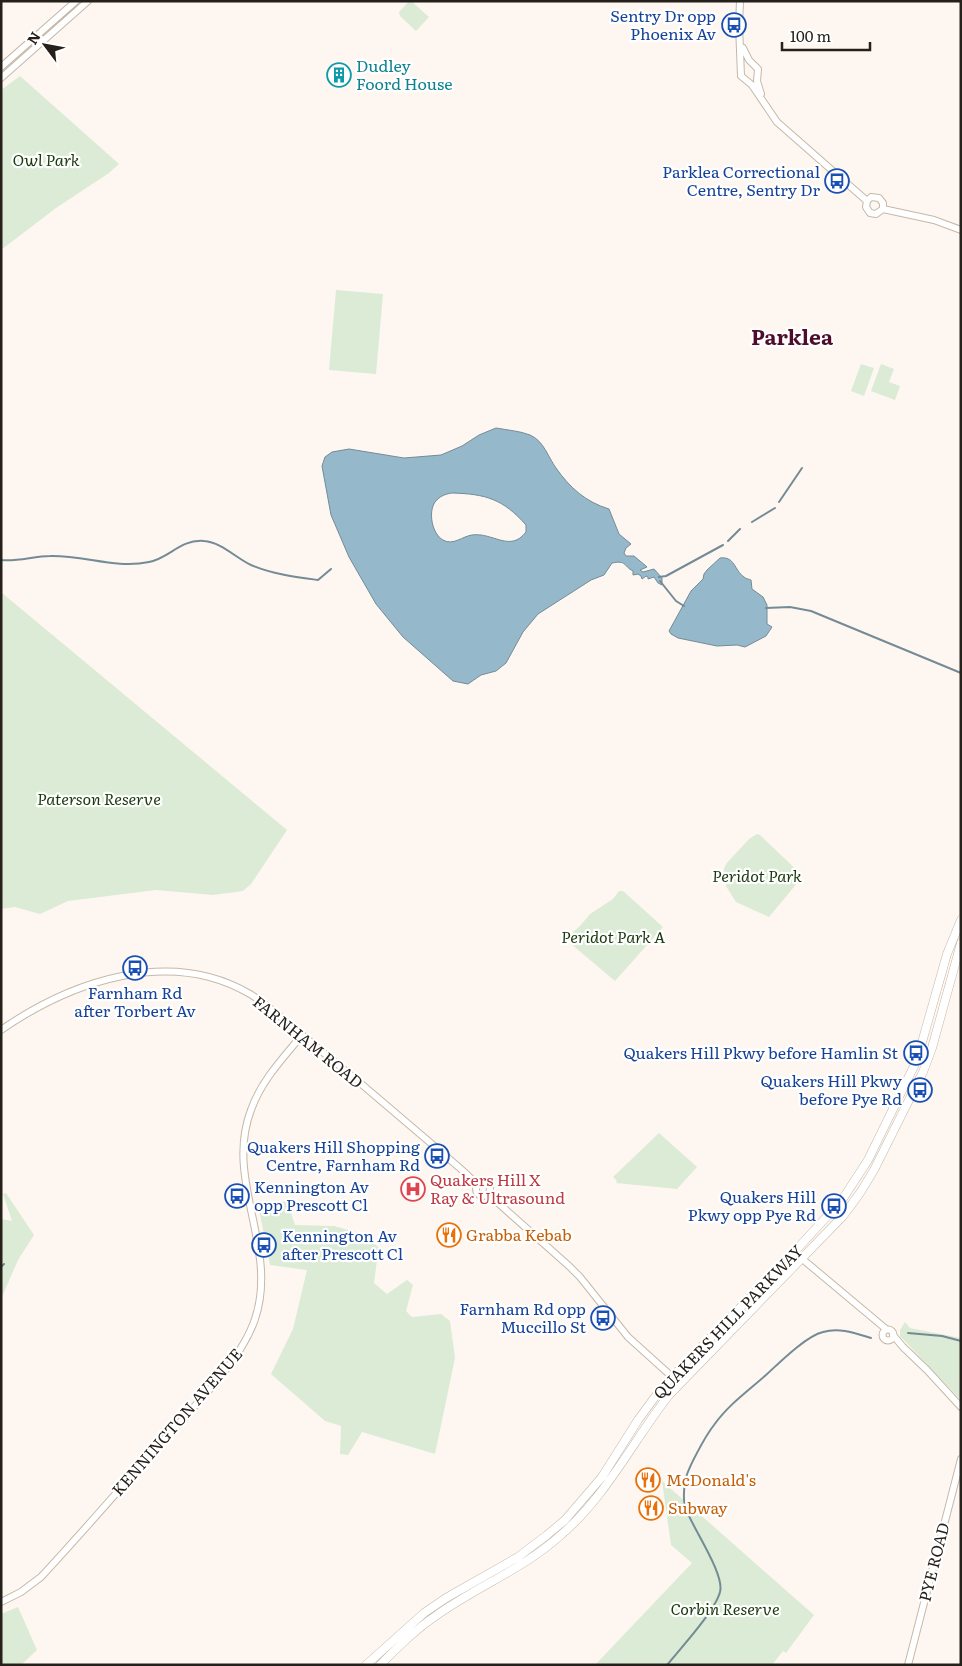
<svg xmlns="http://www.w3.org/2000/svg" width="962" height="1666" font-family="Literata,serif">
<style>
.green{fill:#dbebd5}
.water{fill:#95b9cb;stroke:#748b96;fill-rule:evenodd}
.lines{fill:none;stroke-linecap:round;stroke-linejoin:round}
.stream{stroke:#748b96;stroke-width:2}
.secondary-casing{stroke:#c6b8a7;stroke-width:8}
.primary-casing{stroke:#c6b8a7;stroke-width:9}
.secondary{stroke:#fff;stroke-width:6}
.primary{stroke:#fff;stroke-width:8}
.labels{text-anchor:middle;stroke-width:4.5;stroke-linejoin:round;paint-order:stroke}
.transit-label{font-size:16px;fill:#164399;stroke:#fff;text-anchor:end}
.culture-label{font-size:16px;fill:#0d838f;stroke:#fff;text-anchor:start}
.park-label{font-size:16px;font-style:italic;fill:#1a380d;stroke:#fff}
.street-label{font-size:16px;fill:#26201a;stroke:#fff}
.health-label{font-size:16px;fill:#be3a42;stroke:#fff;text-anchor:start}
.food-label{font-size:16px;fill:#c56008;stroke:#fff;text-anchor:start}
.district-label{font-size:21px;font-weight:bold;fill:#4e0d2d;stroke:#fff}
</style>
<rect width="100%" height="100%" fill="#fef7f1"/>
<path class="green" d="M409 1H411L429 17 416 31 400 16 399 12Z
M20 76 119 164 109 173 56 208 1 250V90Z
M336 290 383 294 376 374 329 370Z
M861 364 874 368 864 396 851 391Z
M881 364 894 369 889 382 900 386 895 400 871 391Z
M2 593 287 830 251 884 243 891 213 895 156 890 68 901 40 914 15 907 1 909Z
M757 834 760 835 803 876 769 917 736 902 726 886 724 876V869L726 864 749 839Z
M619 891H623L663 927 615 981 570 943 572 933 580 926 590 914 613 899Z
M659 1133 697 1167 677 1189 616 1183 617 1181 613 1177Z
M6 1193 34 1235 18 1260 1 1299V1219L12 1221 3 1194Z
M287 1201 295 1225 334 1226 359 1233 381 1249 378 1252 374 1283 387 1294 407 1280 413 1285 406 1311 412 1317 441 1314 450 1321 455 1358 435 1454 362 1432 348 1455 340 1454 341 1426 325 1421 271 1374 293 1329 307 1270 270 1265 259 1209 262 1205Z
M905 1322 910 1328 961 1338V1400L900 1336V1330Z
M662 1481 814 1615 786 1653 783 1651 772 1665H595L692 1563 671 1545Z
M18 1607 37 1650 21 1665H1V1614Z"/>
<path class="water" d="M496 428C507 430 520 431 530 435 544 441 548 457 556 468 570 488 586 502 609 509L619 534 631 544 626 548 624 553 626 556H634L646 566 647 567 640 570 643 572 654 569 662 578V585L658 583 654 577 648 579V577L646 576 642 579 641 576 638 574 633 575V571C623 566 627 560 612 563L604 575 591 580 538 614 523 632 506 663 496 671 481 675 468 684 453 681 403 637 376 604 349 557 331 515 322 466 325 457 332 452 349 449 404 458 441 455 462 446 479 435ZM452 493C486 494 503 499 526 525V532C510 553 493 532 472 535 463 536 453 546 443 540 432 534 428 512 435 502 440 496 445 494 452 493Z
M720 558C735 556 734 570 744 577 746 579 749 579 751 580L752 589 763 597 767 605V624L772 627 766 636 745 647 737 645 717 646 678 638 671 634 669 631 691 591 703 579 704 574 707 570Z"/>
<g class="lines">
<path class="stream" d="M779 502 802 468
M752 522 775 508
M728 541 740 529
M1 560C17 562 34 556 50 556 84 555 115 569 149 562 170 558 180 539 204 541 221 542 236 558 251 565 272 574 296 577 318 580L331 569
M659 577 666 576 723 545
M660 581 676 601 684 606
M766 608 790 607 811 611 961 673
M1 1267 4 1264
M908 1333 942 1336 961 1341
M667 1665C681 1648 715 1611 720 1592 725 1574 692 1527 686 1509 683 1502 684 1489 685 1482 686 1471 706 1435 714 1425 728 1405 748 1391 766 1375 779 1363 806 1336 823 1332 839 1327 855 1333 871 1338"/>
<g class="secondary-casing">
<path id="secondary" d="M740 1 739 25 741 76 752 85 777 122 867 201
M743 48 749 60 758 69 757 81 761 94
M1 67 76 1
M1 78 88 1
M867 201 866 207 870 213 876 214 883 209
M867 201 871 197 879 198 883 203V209
M883 209 934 220 961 230
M1 1030C72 981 170 947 250 994 268 1005 285 1020 301 1034 320 1050 340 1066 359 1082 386 1105 413 1128 440 1151 452 1162 466 1172 476 1184
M476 1189a7 7 0 1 1 14 0a7 7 0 1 1-14 0Z
M488 1194 569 1266 580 1277 628 1337 679 1383
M794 1252 886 1329
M882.5 1335a5.5 5.5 0 1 1 11 0a5.5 5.5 0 1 1-11 0Z
M893 1335 903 1347 927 1370 961 1407
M1 1602 21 1592 41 1577C80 1535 118 1491 157 1447 189 1411 240 1364 255 1319 279 1248 224 1180 251 1110 261 1081 283 1058 302 1035
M908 1665 961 1459"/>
</g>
<g class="primary-casing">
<path id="primary" d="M366 1665 424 1613 446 1598 518 1557 547 1535 565 1520 602 1477 638 1420 663 1386 786 1261 842 1200 868 1160 917 1060 947 954 961 920
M380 1665C398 1647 416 1629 437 1615 478 1586 525 1568 562 1534 607 1495 633 1441 669 1395L843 1216 860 1193 874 1170 923 1072 932 1048 961 943"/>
</g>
<use href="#secondary" class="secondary"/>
<use href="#primary" class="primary"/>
</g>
<defs>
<g id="bus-ring" transform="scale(1.25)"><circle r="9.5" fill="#fff" stroke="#1a4fb4" stroke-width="1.5"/><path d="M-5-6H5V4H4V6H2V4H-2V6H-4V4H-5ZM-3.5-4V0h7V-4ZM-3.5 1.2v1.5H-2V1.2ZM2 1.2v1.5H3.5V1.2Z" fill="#1a4fb4"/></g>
<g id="building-ring" transform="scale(1.25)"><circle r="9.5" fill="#fff" stroke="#0f9aa8" stroke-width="1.5"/><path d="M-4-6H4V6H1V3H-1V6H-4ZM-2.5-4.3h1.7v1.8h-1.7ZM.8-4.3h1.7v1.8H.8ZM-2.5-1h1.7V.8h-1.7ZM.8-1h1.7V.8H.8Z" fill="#0f9aa8"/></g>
<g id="hospital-ring" transform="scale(1.25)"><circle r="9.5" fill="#fff" stroke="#e0444e" stroke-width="1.5"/><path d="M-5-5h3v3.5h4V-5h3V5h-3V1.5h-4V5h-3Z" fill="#e0444e"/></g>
<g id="restaurant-ring" transform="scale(1.25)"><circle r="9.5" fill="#fff" stroke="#e8710a" stroke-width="1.5"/><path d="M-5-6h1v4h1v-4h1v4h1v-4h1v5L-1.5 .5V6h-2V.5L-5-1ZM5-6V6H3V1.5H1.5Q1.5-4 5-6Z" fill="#e8710a"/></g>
</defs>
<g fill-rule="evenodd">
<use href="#bus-ring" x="734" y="25"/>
<use href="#building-ring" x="339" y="75"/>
<use href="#bus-ring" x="837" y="181"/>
<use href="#bus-ring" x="135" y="968"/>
<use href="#bus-ring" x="916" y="1053"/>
<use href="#bus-ring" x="920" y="1090"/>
<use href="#bus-ring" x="437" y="1156"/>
<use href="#hospital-ring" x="413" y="1189"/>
<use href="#bus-ring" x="237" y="1196"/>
<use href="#bus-ring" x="834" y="1206"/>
<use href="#restaurant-ring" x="449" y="1235"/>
<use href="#bus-ring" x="264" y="1245"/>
<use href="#bus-ring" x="603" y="1318"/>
<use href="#restaurant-ring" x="648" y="1480"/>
<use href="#restaurant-ring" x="651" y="1508"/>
</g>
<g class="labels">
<g class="transit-label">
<text x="716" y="22">Sentry Dr opp<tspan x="716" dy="18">Phoenix Av</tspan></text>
<text x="820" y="178">Parklea Correctional<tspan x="820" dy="18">Centre, Sentry Dr</tspan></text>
<text x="135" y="999" text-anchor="middle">Farnham Rd<tspan x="135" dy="18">after Torbert Av</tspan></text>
<text x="898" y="1059">Quakers Hill Pkwy before Hamlin St</text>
<text x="902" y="1087">Quakers Hill Pkwy<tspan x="902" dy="18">before Pye Rd</tspan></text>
<text x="420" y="1153">Quakers Hill Shopping<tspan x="420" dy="18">Centre, Farnham Rd</tspan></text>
<text x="254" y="1193" text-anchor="start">Kennington Av<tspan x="254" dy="18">opp Prescott Cl</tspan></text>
<text x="816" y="1203">Quakers Hill<tspan x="816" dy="18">Pkwy opp Pye Rd</tspan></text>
<text x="282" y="1242" text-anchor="start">Kennington Av<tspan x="282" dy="18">after Prescott Cl</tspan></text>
<text x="586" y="1315">Farnham Rd opp<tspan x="586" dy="18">Muccillo St</tspan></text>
</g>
<g class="culture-label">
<text x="356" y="72">Dudley<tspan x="356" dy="18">Foord House</tspan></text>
</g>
<g class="park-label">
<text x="46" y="166">Owl Park</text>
<text x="99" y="805">Paterson Reserve</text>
<text x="757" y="882">Peridot Park</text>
<text x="613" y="943">Peridot Park A</text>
<text x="725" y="1615">Corbin Reserve</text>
</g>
<g class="street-label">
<text transform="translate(308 1042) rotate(39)" y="6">FARNHAM ROAD</text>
<text transform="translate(728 1322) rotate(-46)" y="6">QUAKERS HILL PARKWAY</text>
<text transform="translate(177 1422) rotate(-49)" y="6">KENNINGTON AVENUE</text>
<text transform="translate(934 1562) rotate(-76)" y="6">PYE ROAD</text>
</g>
<g class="health-label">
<text x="430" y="1186">Quakers Hill X<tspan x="430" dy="18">Ray &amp; Ultrasound</tspan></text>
</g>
<g class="food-label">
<text x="466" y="1241">Grabba Kebab</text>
<text x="666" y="1486">McDonald's</text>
<text x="668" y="1514">Subway</text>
</g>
<g class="district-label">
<text x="792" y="345">Parklea</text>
</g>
</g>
<rect width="962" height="1666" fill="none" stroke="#26201a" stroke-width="5"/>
<g transform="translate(45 45) rotate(302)" stroke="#ffffff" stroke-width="4" paint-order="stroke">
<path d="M0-4L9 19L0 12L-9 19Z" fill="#26201a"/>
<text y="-8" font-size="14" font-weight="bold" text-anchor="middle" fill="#26201a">N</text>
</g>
<path d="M782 42v8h88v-8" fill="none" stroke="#26201a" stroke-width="2.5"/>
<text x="790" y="42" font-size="15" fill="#26201a" stroke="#ffffff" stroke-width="4" paint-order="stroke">100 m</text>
</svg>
